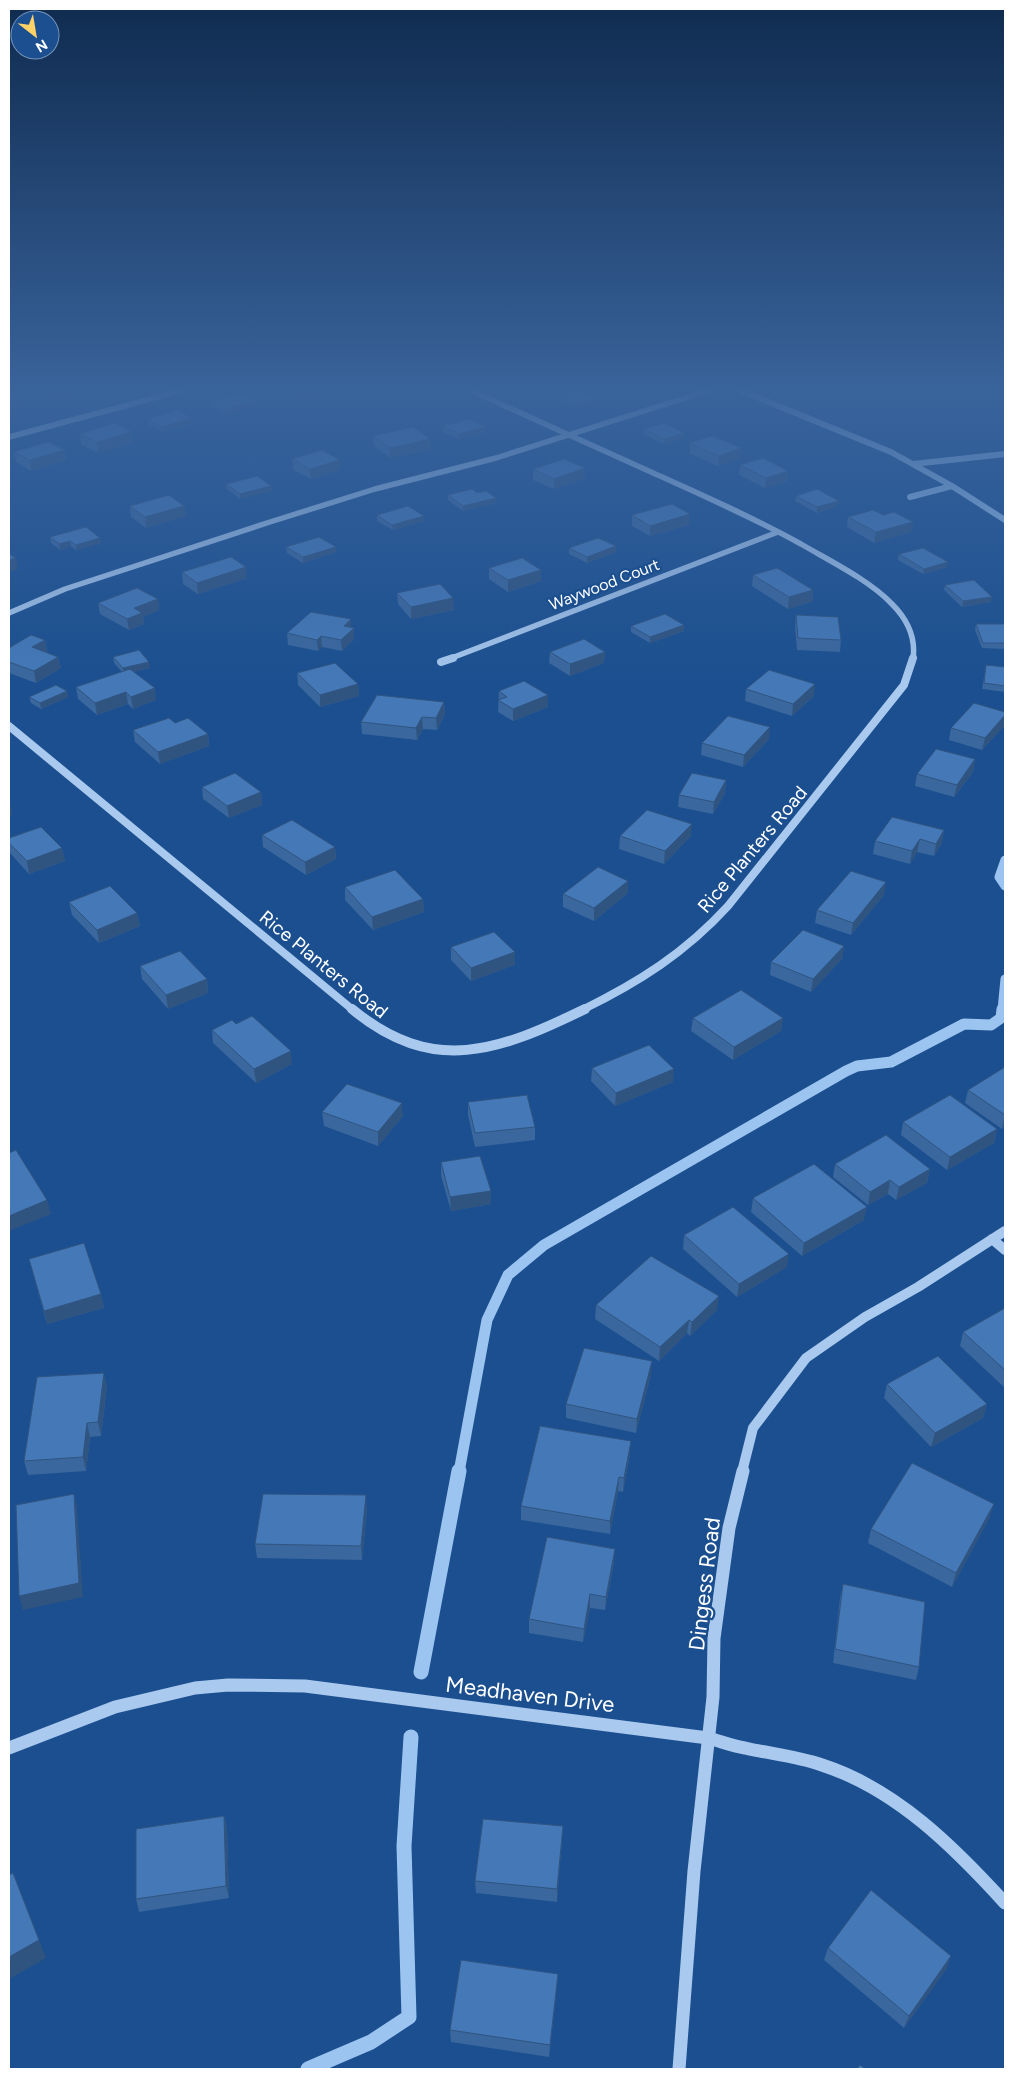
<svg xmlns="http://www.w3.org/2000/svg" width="1014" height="2078" font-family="Figtree,sans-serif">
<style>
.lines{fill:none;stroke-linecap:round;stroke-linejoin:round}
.stream-far3{stroke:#9cc4f0;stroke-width:6}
.stream-far2{stroke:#9cc4f0;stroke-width:9}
.stream-far1{stroke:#9cc4f0;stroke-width:11}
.stream{stroke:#9cc4f0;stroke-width:15}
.minor-far3{stroke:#a9c9ee;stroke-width:5.5}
.minor-far2{stroke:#a9c9ee;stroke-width:8}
.minor-far1{stroke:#a9c9ee;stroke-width:10}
.minor{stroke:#a9c9ee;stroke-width:13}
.wall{fill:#3a679d}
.shaded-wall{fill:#305480}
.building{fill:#4478b7;stroke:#305480}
.labels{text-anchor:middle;stroke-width:4.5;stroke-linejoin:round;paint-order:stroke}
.far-street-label{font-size:16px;fill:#fff;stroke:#1b4f8f}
.street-label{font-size:19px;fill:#fff;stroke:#1b4f8f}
.near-street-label{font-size:22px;fill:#fff;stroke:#1b4f8f}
</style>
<rect width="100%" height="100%" fill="#1b4f8f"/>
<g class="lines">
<path class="stream-far3" d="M742 391 891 452 952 486 1005 520
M913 464 1005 454
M910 497 952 486"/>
<path class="stream-far2" d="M1005 860 999 877 1005 886
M1002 1010 1005 979"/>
<path class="stream-far1" d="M459 1472 487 1320 508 1275 544 1245 846 1071 857 1066 891 1062 964 1024 991 1025 1001 1018 1002 1009"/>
<path class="stream" d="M421 1672 459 1471
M308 2069 371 2042 409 2017 404 1846 411 1737"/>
<path class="minor-far3" d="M472 391C532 418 591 445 651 472 702 495 752 517 801 544 830 561 869 580 892 604 907 619 916 638 913 659
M9 437 180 391
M9 613 65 589 270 522 375 489 496 458 707 391
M449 659 778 532"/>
<path class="minor-far2" d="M441 662 453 658
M9 726 353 1010
M582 1010C639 982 685 953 728 906L904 685 913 658"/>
<path class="minor-far1" d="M352 1009C433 1076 499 1051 585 1009
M992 1239 1005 1250
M742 1472 753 1428 806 1358 865 1317 918 1287 1005 1231"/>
<path class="minor" d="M9 1748 115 1707 195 1688 228 1685 305 1686 708 1738C720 1741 732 1746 745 1748 771 1754 796 1756 822 1765 896 1789 954 1847 1005 1903
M679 2069 694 1871 713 1697 714 1638 729 1528 743 1471"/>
</g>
<path class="wall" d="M35 391H50L81 393 48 402 36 395Z
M275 391H331V393L297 402Z
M559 394 597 399V404L578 409 559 399Z
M211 401 258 406 226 414 212 406Z
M192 418 193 423 163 432 148 424V419Z
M443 426 485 432 458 439 443 432Z
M644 429 684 433V438L664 444 644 434Z
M80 434 133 442 98 453 81 444Z
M373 436 430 449 390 458 374 446Z
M690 443 741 448 740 458 718 466 690 454Z
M64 450 66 460 31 471 16 462 14 452Z
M292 459 340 470 311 479 293 470Z
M740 465 788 471 787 481 765 488 739 475Z
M533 469 585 478 554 489 533 480Z
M226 484 271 486 272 491 240 499 227 489Z
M477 493 496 498V503L463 511 448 500V495Z
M796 496 839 501 838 506 817 513 795 501Z
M130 506H184L186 516 146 528 131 517Z
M377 515 424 516V521L393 530 377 521Z
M632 515 689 525 650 536 632 526Z
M883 515 913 522 911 532 874 543 847 527 848 517Z
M50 537 100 538 101 543 76 550 71 546 60 550 51 543Z
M286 547H336V552L303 563 287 553Z
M569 548 616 552 587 563 569 554Z
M899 554 947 567 923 574 898 560Z
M489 568 541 581 508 592 489 579Z
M182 572 247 578 198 594 183 584Z
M753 575 813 590 812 602 788 609 752 586Z
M945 585 991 602 962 607 944 590Z
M397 593 454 610 411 619 398 604Z
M158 599 159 610 143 617 144 624 129 630 100 614 98 603Z
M796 615 841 640 840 652 797 650 795 627Z
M976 624H1005V649L982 648 975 630Z
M684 625V631L650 643 631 632V626Z
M351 627 354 639 342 651 322 647 318 651 288 645 287 633Z
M45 640 47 651 46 652 58 657 61 668 36 683 9 673V648Z
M550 652H605L604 663 570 676 549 663Z
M113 657 150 668 133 672 156 700 133 709 128 704 97 715 78 699 76 687 122 672 114 663Z
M986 665 1005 667V692L982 689Z
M297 673 358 684 359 696 320 707 298 685Z
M746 689 814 696 792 716 745 701Z
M67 691 68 697 41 709 31 703 29 697Z
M499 691 548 695V707L513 721 498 712Z
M444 702 445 714 437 730 423 729 417 740 362 734 361 722Z
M1005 712V725L982 750 949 740 951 728Z
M175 723 208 734 209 746 160 764 135 742 133 730Z
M769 739 743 767 701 755 702 743Z
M975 759 973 772 954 797 915 786 917 774Z
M726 780 725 793 713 814 678 807 679 795Z
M202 787 261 792 262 805 229 818 203 799Z
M944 830 942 843 934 856 917 852 910 864 873 854 875 841Z
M262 835 335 847 336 859 306 875 263 847Z
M620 836H691L664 864 619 849Z
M9 838 62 848 65 861 29 874 9 852Z
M628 881V893L594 921 563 907V894Z
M345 887 423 899 424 912 373 930 345 900Z
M884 895 851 935 815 923 817 910Z
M69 902 137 913 140 926 99 943 72 915Z
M844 946 842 959 811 992 770 975 771 962Z
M451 947 515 952V965L471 981 451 960Z
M140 966 207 979 208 993 168 1009 142 979Z
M693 1018H783L781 1031 733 1060 691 1031Z
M236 1024 292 1064 256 1083 213 1043 212 1030Z
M1005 1067V1127L1002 1129 965 1103 968 1090Z
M592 1068 673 1082 615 1106 591 1081Z
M468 1102 535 1127V1140L475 1147 468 1115Z
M322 1112 403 1116 378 1146 324 1126Z
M903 1122 997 1129 994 1143 947 1170 901 1135Z
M441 1162 491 1191V1204L451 1211 441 1176Z
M835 1164 930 1169 927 1183 896 1200 888 1194 868 1205 833 1177Z
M753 1198 864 1220 802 1256 751 1212Z
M684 1235 787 1267 737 1297 683 1249Z
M29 1259 101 1294 104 1308 47 1324Z
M596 1305 717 1310 690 1336 687 1333 659 1361 595 1319Z
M1005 1308V1388L960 1346 963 1332Z
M651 1375 636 1433 566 1418V1404Z
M887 1384 987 1404 983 1418 931 1447 884 1398Z
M107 1387 101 1436 90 1437 86 1471 28 1475 24 1461Z
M630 1454 623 1492 618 1491 610 1534 521 1520V1506Z
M367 1509 362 1560 257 1558 255 1544Z
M990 1517 952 1587 868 1543 871 1529Z
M614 1562 605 1610 590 1608 583 1642 529 1633V1619Z
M843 1584 919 1667 916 1680 833 1663 840 1598Z
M224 1816 227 1828 229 1898 139 1912 136 1899Z
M562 1838 557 1902 476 1893 475 1881Z
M828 1948 947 1968 904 2028 824 1960Z
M558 1974 557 1986 549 2057 451 2042 450 2030Z"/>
<path class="shaded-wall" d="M50 391H81V393L48 402 46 392Z
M303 391H331V393L297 402V392Z
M21 399 23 409 9 413V402Z
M597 399V404L578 409V404Z
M257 401 258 406 226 414 225 409Z
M192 418 193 423 163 432 162 427Z
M485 427V432L458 439V434Z
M131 432 133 442 98 453 97 442Z
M684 433V438L664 444V439Z
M430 439V449L390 458V448Z
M741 448 740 458 718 466 719 456Z
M64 450 66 460 31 471 30 460Z
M340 460V470L311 479 310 469Z
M585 468V478L554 489V479Z
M788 471 787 481 765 488 766 478Z
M271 486 272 491 240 499V494Z
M496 498V503L463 511V506Z
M839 501 838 506 817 513V507Z
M184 506 186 516 146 528 145 517Z
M690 514 689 525 650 536V526Z
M424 516V521L393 530 392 525Z
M913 522 911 532 874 543 876 532Z
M100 538 101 543 76 550V545Z
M70 541 71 546 60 550 59 544Z
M616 546V552L587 563V557Z
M336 547V552L303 563V557Z
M16 558 18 569 9 572V560Z
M948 562 947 567 923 574 924 569Z
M246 567 247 578 198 594 197 583Z
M541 570V581L508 592V580Z
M813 590 812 602 788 609 789 597Z
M992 597 991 602 962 607 963 601Z
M453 598 454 610 411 619V607Z
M158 599 159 610 143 617 144 624 129 630 127 619 134 608Z
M351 619V630L354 628V639L342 651 341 640 344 626Z
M684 625V631L650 643V637Z
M321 636 322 647 318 651 317 640Z
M45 640 47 651 34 659 32 647Z
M605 652 604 663 570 676V664Z
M58 657 61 668 36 683 34 671Z
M149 662 150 668 124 674 123 668Z
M358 684 359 696 320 707V695Z
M815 684 814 696 792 716 793 704Z
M155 688 156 700 133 709 131 697Z
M67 691 68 697 41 709 40 703Z
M126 692 128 704 97 715 95 703Z
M548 695V707L513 721V709Z
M444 702 445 714 437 730 436 718Z
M1005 715V725L982 750 985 738Z
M422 717 423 729 417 740 416 728Z
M770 727 769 739 743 767 744 755Z
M208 734 209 746 160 764 158 752Z
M975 759 973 772 954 797 957 785Z
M726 780 725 793 713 814 714 802Z
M261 792 262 805 229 818 227 806Z
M9 803H10L12 815 9 817Z
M692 824 691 836 664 864 665 851Z
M944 830 942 843 934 856 936 844Z
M920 839 917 852 910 864 912 851Z
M335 847 336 859 306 875 305 862Z
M62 848 65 861 29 874 27 861Z
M628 881V893L594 921V908Z
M886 882 884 895 851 935 853 923Z
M423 899 424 912 373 930 372 917Z
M137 913 140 926 99 943 97 930Z
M844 946 842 959 811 992 813 979Z
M515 952V965L471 981V968Z
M207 979 208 993 168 1009 166 995Z
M783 1018 781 1031 733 1060 734 1047Z
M291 1051 292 1064 256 1083 254 1069Z
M674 1069 673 1082 615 1106 616 1093Z
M402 1103 403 1116 378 1146V1132Z
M1005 1115V1127L1002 1129Z
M997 1129 994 1143 947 1170 950 1157Z
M930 1169 927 1183 896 1200 899 1187Z
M890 1180 888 1194 868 1205 870 1192Z
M491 1191V1204L451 1211 450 1197Z
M47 1200 51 1214 9 1231V1216Z
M867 1207 864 1220 802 1256 804 1243Z
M789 1254 787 1267 737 1297 739 1284Z
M101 1294 104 1308 47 1324 44 1311Z
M719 1296 717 1310 690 1336 692 1322Z
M689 1320 687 1333 659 1361 660 1347Z
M652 1361 651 1375 636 1433 637 1419Z
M104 1373 107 1387 101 1436 98 1422Z
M987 1404 983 1418 931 1447 935 1433Z
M87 1423 90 1437 86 1471 83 1457Z
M631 1441 630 1454 623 1492 624 1478Z
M619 1477 618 1491 610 1534V1521Z
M74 1494 77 1508 83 1597 23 1610 19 1596Z
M366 1495 367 1509 362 1560 361 1546Z
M994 1504 990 1517 952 1587 956 1573Z
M615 1549 614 1562 605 1610 606 1597Z
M590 1594V1608L583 1642 584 1629Z
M224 1816 227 1828 229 1898 226 1886Z
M563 1826 562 1838 557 1902V1889Z
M39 1940 46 1958 9 1979V1957Z
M951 1956 947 1968 904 2028 909 2016Z
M558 1974 557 1986 549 2057 550 2045Z"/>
<path class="building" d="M9 391 21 399 9 402Z
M293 391H303L297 392Z
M573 391H581L597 399 578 404 559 394Z
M243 393 257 401 225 409 211 401Z
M178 410 192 418 162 427 148 419Z
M470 419 485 427 458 434 443 426Z
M115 423 131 432 97 442 80 434Z
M664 423 684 433 664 439 644 429Z
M413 427 430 439 390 448 373 436Z
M712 436 741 448 719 456 690 443Z
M48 442 64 450 30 460 14 452Z
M322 450 340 460 310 469 292 459Z
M763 458 788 471 766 478 740 465Z
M564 459 585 468 554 479 533 469Z
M257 476 271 486 240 494 226 484Z
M472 489 477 493 486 491 496 498 463 506 448 495Z
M817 489 839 501 817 507 796 496Z
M169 495 184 506 145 517 130 506Z
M672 504 690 514 650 526 632 515Z
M408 506 424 516 392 525 377 515Z
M873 510 883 515 894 512 913 522 876 532 848 517Z
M86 527 100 538 76 545 70 541 59 544 50 537Z
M319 537 336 547 303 557 286 547Z
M598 538 616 546 587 557 569 548Z
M923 548 948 562 924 569 899 554Z
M9 554 16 558 9 560Z
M231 557 246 567 197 583 182 572Z
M522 558 541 570 508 580 489 568Z
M777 568 813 590 789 597 753 575Z
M974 580 992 597 963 601 945 585Z
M440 584 453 598 411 607 397 593Z
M137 588 158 599 134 608 142 613 127 619 98 603Z
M311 612 351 619 344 626 354 628 341 640 321 636 317 640 287 633Z
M665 614 684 625 650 637 631 626Z
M796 615 838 617 841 640 798 638Z
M976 624H1005V643H983Z
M31 635 45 640 32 647 58 657 34 671 9 662V648Z
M584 639 605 652 570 664 550 652Z
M139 650 149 662 123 668 113 657Z
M335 663 358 684 320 695 297 673Z
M986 665 1005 667V686L984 683Z
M130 669 155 688 131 697 126 692 95 703 76 687Z
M769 670 815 684 793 704 746 689Z
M524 681 548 695 513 709 498 700 507 697 499 691Z
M56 685 67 691 40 703 29 697Z
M377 695 444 702 436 718 422 717 416 728 361 722Z
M974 703 1005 712V715L985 738 951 728Z
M728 716 770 727 744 755 702 743Z
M169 718 175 723 188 718 208 734 158 752 133 730Z
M936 749 975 759 957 785 917 774Z
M235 773 261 792 227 806 202 787Z
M692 773 726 780 714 802 679 795Z
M647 810 692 824 665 851 620 836Z
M892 817 944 830 936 844 920 839 912 851 875 841Z
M292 820 335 847 305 862 262 835Z
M41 827 62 848 27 861 9 843V838Z
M598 867 628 881 594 908 563 894Z
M395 870 423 899 372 917 345 887Z
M851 871 886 882 853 923 817 910Z
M110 886 137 913 97 930 69 902Z
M803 930 844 946 813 979 771 962Z
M494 932 515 952 471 968 451 947Z
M180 951 207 979 166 995 140 966Z
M741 990 783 1018 734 1047 693 1018Z
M252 1016 291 1051 254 1069 212 1030 232 1020 236 1024Z
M649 1045 674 1069 616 1093 592 1068Z
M1005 1067V1115L968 1090Z
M347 1084 402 1103 378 1132 322 1112Z
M527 1095 535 1127 475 1133 468 1102Z
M950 1095 997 1129 950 1157 903 1122Z
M886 1135 930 1169 899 1187 890 1180 870 1192 835 1164Z
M16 1150 47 1200 9 1216V1153Z
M480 1156 491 1191 450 1197 441 1162Z
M814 1164 867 1207 804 1243 753 1198Z
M733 1207 789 1254 739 1284 684 1235Z
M84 1243 101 1294 44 1311 29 1259Z
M651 1256 719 1296 692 1322 689 1320 660 1347 596 1305Z
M1005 1308V1370L963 1332Z
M584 1348 652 1361 637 1419 566 1404Z
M938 1356 987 1404 935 1433 887 1384Z
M104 1373 98 1422 87 1423 83 1457 24 1461 37 1377Z
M540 1426 631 1441 624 1478 619 1477 610 1521 521 1506Z
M912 1463 994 1504 956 1573 871 1529Z
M74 1494 79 1583 19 1596 16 1505Z
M263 1494 366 1495 361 1546 255 1544Z
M547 1537 615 1549 606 1597 590 1594 584 1629 529 1619Z
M843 1584 925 1602 919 1667 835 1649Z
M224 1816 226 1886 136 1899V1829Z
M483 1819 563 1826 557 1889 475 1881Z
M13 1873 39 1940 9 1957V1875Z
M871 1890 951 1956 909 2016 828 1948Z
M461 1960 558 1974 550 2045 450 2030Z
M860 2065 865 2069H857Z"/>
<linearGradient id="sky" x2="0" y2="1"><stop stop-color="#0f2b4f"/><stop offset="0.57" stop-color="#39639b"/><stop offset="1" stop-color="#39639b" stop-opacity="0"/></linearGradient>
<rect width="1014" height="682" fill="url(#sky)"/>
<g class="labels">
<g class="far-street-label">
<text transform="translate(604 584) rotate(-21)" y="6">Waywood Court</text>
</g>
<g class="street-label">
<text transform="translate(752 849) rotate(-50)" y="7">Rice Planters Road</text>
<text transform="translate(324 964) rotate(39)" y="7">Rice Planters Road</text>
</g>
<g class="near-street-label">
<text transform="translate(704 1584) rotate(-83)" y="8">Dingess Road</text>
<text transform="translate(530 1694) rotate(7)" y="8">Meadhaven Drive</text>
</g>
</g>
<rect width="1014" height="2078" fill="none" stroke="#ffffff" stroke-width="20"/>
<g transform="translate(35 35) rotate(149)"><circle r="24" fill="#1b4f8f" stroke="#7695bc"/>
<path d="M0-4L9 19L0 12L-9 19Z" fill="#ffd166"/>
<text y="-8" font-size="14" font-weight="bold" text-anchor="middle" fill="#ffffff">N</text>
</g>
</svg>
